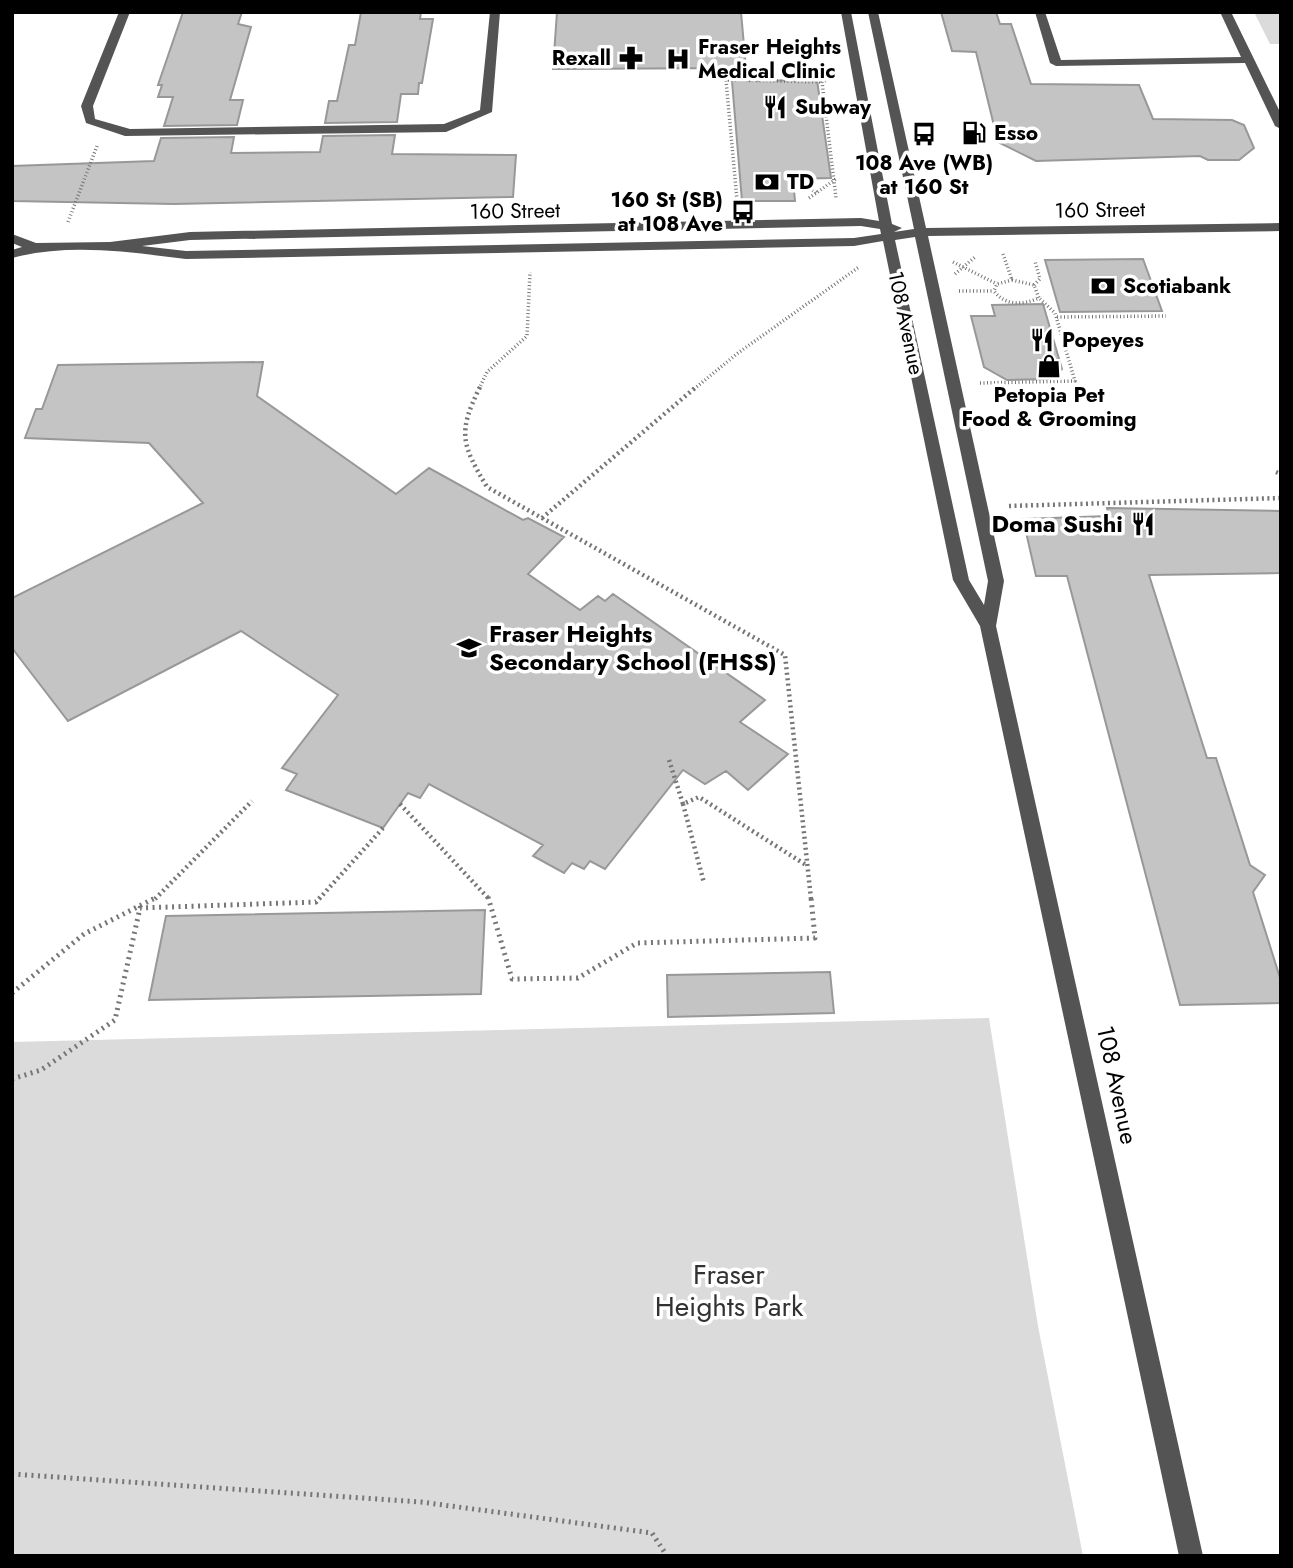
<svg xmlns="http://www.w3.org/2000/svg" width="1293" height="1568" font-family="Jost,sans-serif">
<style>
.green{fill:#dbdbdb}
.building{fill:#c4c4c4;stroke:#989898;stroke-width:2}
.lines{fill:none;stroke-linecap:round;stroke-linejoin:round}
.path-far2{stroke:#767676;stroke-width:3.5;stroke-dasharray:1 2.5;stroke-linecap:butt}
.path-far1{stroke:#767676;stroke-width:4.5;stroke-dasharray:2 3.5;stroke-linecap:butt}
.path{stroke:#767676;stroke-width:5;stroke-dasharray:2 4.5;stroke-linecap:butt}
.minor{fill:#545454;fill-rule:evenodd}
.labels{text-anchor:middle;stroke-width:7;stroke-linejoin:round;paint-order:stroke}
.far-poi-label{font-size:21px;font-weight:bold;fill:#000;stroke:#fff;text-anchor:start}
.far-street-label{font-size:21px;fill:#000;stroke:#fff}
.poi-label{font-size:24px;font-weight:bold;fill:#000;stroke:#fff;text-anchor:end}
.street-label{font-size:24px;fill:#000;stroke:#fff}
.near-park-label{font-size:28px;fill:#323232;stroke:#fff}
</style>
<rect width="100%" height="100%" fill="#fff"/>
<path class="green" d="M1254 12H1281V44H1270Z
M989 1018 1038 1326 1083 1556H12V1042Z"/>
<path class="building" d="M183 12H242L238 24 251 27 230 100H243L237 125 164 126 173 97H158L162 85H158Z
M361 12H421L420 19H433L422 83H419L418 94H401L397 122 325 123 329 101H337L349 45H355Z
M557 12H741L746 68 553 69Z
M941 12H996L1000 24H1011L1031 84 1139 85 1153 119 1232 120 1244 125 1254 148 1239 160H1208L1200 156 1036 161 998 142 976 52 952 51Z
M817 80 831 178 793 179 795 201H742L732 81Z
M395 135 392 154 516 155 513 197 174 204 12 201V166L154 161 161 138 234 137 231 153 320 152 323 136Z
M1143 259 1162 311 1060 312 1045 260Z
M1043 304 1062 369 1049 379 1007 380 984 367 971 316H995L992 305Z
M263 362 257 396 396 494 429 468 523 520 528 518 564 537 528 574 580 610 598 596 605 601 613 594 765 700 740 722 788 754 748 790 726 771 705 784 683 770 605 869 590 861 584 869 572 863 564 873 533 856 543 845 429 784 420 798 408 793 383 828 286 790 297 774 282 768 338 695 241 631 68 721 12 648V598L203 503 149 443 25 438 36 409H42L58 365Z
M1107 508 1281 511V573L1149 575 1207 758H1216L1250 865 1265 875 1253 892 1281 981V1003L1180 1005 1067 576H1036L1023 519 1109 516Z
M485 910 481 994 149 1000 166 916Z
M830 972 834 1013 668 1017 667 975Z"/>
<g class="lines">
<path class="path-far2" d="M835 76 822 82 836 198
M804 184 817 193
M809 198 836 179
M737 200 726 80 822 82
M68 222 97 146
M1003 254 1012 280
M953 262 997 284
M955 274 975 257
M1012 280 1034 285 1039 298C1023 305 1005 306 994 291L997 284Z
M1034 285 1040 279 1035 261
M959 291H994
M1057 317 1166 316
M980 383 1075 381 1055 313 1039 298
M479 389 487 372 527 336 530 272
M694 389 738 353 859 267"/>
<path class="path-far1" d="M480 387C457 433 462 445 487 487L785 655 811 899
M1276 472 1281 474
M1009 506 1281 498
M542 518 696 387
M669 760 683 804 699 797 806 865
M400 804 489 899
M683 804 704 883
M155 899 252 801
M319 899 383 828"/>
<path class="path" d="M488 897 512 979 578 978 637 943 815 938 811 897
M12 993 84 934 157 897
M12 1079 41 1070 115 1020 140 908 316 902 320 897
M12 1474 421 1502 652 1533 667 1556"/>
<path class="minor" d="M119 12H130L93 106 95 119 130 129 444 124 480 110 490 12H500L492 112 446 132 125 136 86 123 81 106Z
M841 12H851L892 224 902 228 894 232 914 229 868 12H878L926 228 1281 223V231L928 236 1004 581 996 626 1203 1556H1179L980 626 953 580 883 241 854 246 186 259C128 252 69 243 12 258V250L22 247 12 243V234L36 243 110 242 190 232 861 218 879 221ZM861 226 880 229 881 234 854 238 186 251 142 246 190 240ZM915 237 988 581 984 605 969 580 895 240Z
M1035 12H1045L1061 60 1241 57 1220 12H1231L1281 114V129L1275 126 1245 63 1056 66 1050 63Z"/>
</g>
<defs>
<g id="pharmacy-bare" transform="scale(1.89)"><path d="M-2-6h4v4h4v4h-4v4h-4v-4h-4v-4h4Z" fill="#000" stroke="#fff" stroke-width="2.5" paint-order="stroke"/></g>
<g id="hospital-bare" transform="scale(1.89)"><path d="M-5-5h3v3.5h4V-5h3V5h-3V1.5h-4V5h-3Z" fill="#000" stroke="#fff" stroke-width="2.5" paint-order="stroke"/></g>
<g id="restaurant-bare" transform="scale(1.89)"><path d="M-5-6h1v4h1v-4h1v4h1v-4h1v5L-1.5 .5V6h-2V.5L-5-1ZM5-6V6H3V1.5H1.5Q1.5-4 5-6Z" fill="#000" stroke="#fff" stroke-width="2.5" paint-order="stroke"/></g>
<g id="fuel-bare" transform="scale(1.89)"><path d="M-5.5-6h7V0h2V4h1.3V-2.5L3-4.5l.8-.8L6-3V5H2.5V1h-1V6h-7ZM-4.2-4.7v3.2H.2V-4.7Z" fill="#000" stroke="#fff" stroke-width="2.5" paint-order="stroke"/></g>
<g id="bus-bare" transform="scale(1.89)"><path d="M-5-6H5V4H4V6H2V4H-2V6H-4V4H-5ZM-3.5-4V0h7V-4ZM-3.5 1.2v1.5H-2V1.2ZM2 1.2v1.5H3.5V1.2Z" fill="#000" stroke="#fff" stroke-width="2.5" paint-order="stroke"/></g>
<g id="bank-bare" transform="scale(1.89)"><path d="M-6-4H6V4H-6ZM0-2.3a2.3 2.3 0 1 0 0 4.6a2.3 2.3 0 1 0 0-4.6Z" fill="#000" stroke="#fff" stroke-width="2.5" paint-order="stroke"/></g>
<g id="shop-bare" transform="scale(1.89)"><path d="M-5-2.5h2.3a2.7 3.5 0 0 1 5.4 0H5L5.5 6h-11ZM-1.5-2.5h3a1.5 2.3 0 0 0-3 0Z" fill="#000" stroke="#fff" stroke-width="2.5" paint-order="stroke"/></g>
<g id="school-bare" transform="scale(1.89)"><path d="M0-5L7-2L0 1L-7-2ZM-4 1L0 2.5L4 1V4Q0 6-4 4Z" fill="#000" stroke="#fff" stroke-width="2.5" paint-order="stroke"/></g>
</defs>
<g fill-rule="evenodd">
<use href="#pharmacy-bare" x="631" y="58"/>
<use href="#hospital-bare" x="678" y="59"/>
<use href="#restaurant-bare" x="775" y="107"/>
<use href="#fuel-bare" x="974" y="133"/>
<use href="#bus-bare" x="924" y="134"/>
<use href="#bank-bare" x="767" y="182"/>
<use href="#bus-bare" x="743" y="212"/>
<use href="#bank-bare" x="1103" y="286"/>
<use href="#restaurant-bare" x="1042" y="340"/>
<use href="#shop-bare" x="1049" y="366"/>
<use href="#restaurant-bare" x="1143" y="524"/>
<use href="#school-bare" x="469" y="648"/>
</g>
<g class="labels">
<g class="far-poi-label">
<text x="698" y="54">Fraser Heights<tspan x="698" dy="24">Medical Clinic</tspan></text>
<text x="611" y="65" text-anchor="end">Rexall</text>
<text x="795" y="114">Subway</text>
<text x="994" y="140">Esso</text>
<text x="924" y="170" text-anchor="middle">108 Ave (WB)<tspan x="924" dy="24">at 160 St</tspan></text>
<text x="787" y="189">TD</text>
<text x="723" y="207" text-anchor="end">160 St (SB)<tspan x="723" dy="24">at 108 Ave</tspan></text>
<text x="1123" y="293">Scotiabank</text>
<text x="1062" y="347">Popeyes</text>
<text x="1049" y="402" text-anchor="middle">Petopia Pet<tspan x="1049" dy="24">Food &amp; Grooming</tspan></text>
</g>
<g class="far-street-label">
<text transform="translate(1100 210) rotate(-1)" y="7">160 Street</text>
<text transform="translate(515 211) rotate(-1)" y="7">160 Street</text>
<text transform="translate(906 323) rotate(78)" y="7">108 Avenue</text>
</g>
<g class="poi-label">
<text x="1123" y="532">Doma Sushi</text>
<text x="489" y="642" text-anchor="start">Fraser Heights<tspan x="489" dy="28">Secondary School (FHSS)</tspan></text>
</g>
<g class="street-label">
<text transform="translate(1117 1085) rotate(78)" y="8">108 Avenue</text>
</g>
<g class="near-park-label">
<text x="729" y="1284">Fraser<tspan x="729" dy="32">Heights Park</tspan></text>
</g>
</g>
<rect width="1293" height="1568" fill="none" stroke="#000000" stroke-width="28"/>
</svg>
